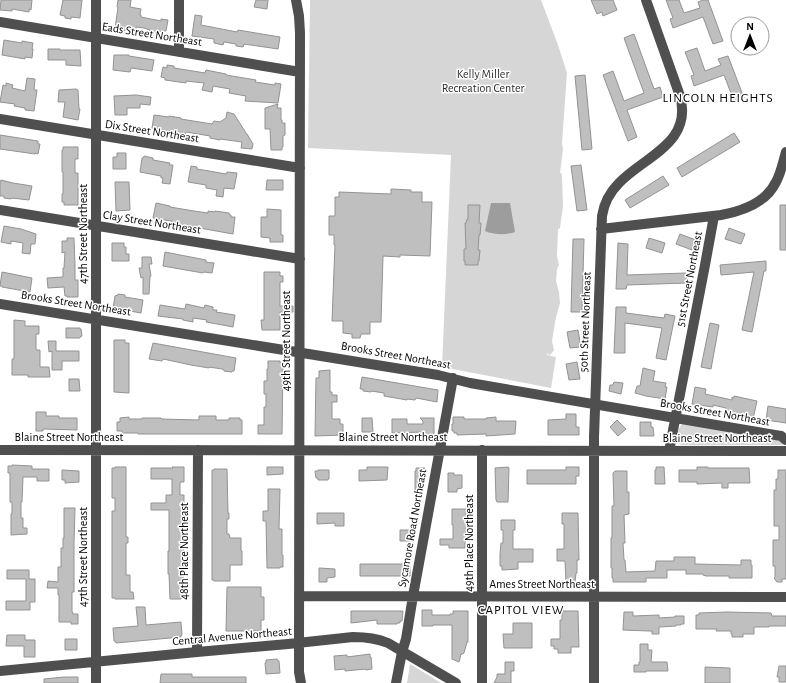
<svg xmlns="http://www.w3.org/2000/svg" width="786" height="683" font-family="'Alegreya Sans',sans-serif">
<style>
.green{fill:#d6d6d6}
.water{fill:#9d9d9d}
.building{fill:#bfbfbf;stroke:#939393}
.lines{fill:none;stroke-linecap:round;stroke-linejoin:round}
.minor{stroke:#4f4f4f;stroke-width:10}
.labels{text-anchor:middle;stroke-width:3;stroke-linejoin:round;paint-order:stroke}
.street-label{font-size:12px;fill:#000;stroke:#fff}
.park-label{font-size:12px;fill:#2d2d2d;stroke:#fff}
.neighbourhood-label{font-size:13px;letter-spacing:1px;fill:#000;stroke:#fff}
</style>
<rect width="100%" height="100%" fill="#fff"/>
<path class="green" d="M310 0H541L558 45 567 73 562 143 563 149 560 173H561L562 175 563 206 560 228 558 229 557 256 559 265 557 269 556 281 559 292 560 303 556 317 552 341 554 350 551 354 549 355 547 353V355L556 357 551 388 442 367 451 155 308 148Z
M682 424H685L772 439 781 441 783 445H681L678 443C676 437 678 428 682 424Z
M410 664 441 683H407Z"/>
<path class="water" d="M491 203H510L515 232C506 235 494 235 485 231Z"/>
<path class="building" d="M1 0H32L31 10 29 9V12L12 9V11L0 10Z
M63 0H82L80 18 71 17V19L65 18V16L60 15Z
M118 0H131L130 7 141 9 140 15H141V17L161 21V19L168 20 166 31H163V32L157 31 156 33 150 31V30L144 28 136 27V30L127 28 126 31 115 29 118 7H117Z
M256 0H268L267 9 254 7Z
M591 0H613L617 10 603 16 602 12 597 14Z
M666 0H679L684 13 700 8 698 2 703 0H708L723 41 713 44 703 17 673 28 670 19 673 18Z
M195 15 202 16 201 25 237 32 238 30 280 37 278 49 244 44 243 47 236 46V44L224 42 223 45 214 43V39L192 36Z
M634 34 654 89 660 87 663 97 627 110 637 137 628 141 603 75 613 71 624 101 644 93 624 38Z
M4 40 22 43V41L33 43 32 49H33L32 58 25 57V59L2 55Z
M697 48 705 71 721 65 718 59 728 56 744 98 734 101 724 75 694 86 691 76 694 75 685 52Z
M48 49H60V50H80L81 66 66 65V60H48Z
M114 55H129V56L154 60 152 71 131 68 130 72 113 70Z
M167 65 174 66V68L193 71 205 73 206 70 226 74V75L256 80 255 82 275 85V83L281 84 278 103 245 101 246 96 229 93 230 89 213 86 212 92 202 90 204 83 186 81V83L165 80V78L161 77 163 67 167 68Z
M585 75 592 149 582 150 575 76Z
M27 78 35 79 34 90H37L34 111 25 110V108L14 106 15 104 0 102 3 85 6 86V83L13 85 12 88 25 91Z
M76 89 78 90 79 109H80L78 120 63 117 65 102H58L59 90Z
M136 95 151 97 150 105 140 104V108H127V115H115L114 96Z
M278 104 277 108H281V120H282V123H285V135L283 136V147H282V150H271L270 129H265V108Z
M227 112 234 114 246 133V134H247L253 144 252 149 241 148 242 142 220 139V140L210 138V136L186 132 184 138 173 137V132L152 128 154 115 169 117V116L181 118V119L212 124 214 121 220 122 226 118Z
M734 133 740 142 682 177 677 168Z
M0 135 38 141V144H40L38 154 35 153V154L0 149Z
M63 147H78V159H75V173H78V205H64V202H62V194H63V172H62V150H63Z
M117 153H126V169H113V157H117Z
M144 156 153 158V160L170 163 169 165H173L170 184 162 183 163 178H161V176L140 172 142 158H143Z
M581 165 587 210 577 211 571 166Z
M191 166 197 167V169L209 171 226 174 227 172 237 173 234 189 224 188 223 197 216 196 217 190 206 188V185L188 182Z
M663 176 669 185 630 208 625 200Z
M1 180 13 183 32 186 29 200 12 198 11 199 4 198V196H0V181H1Z
M267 180H283V190H266Z
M115 182H129L130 210 116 211Z
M391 189 411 190V192H422V202H432L430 256 400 255V257L383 256 381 322H370V334H361L360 338H352V334L343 333V321H332L335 245H334V235H329V216H335V197H339V192L391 194Z
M156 203 170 206V207L194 211 208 213V211L215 212V211L229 213V214L231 215V217H235L233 234 177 224V222L153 218Z
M468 205H480L479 223H481L480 235H479L478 250H480L479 261H478V265H465V261H464V249H466L465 223H466L467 219H468Z
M780 205H786V250H780Z
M267 209 281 210V235H283V242H270V238L261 237V217H267Z
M4 226 21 229 36 234 35 244H31L30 254 22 253 23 243 11 241V244L1 242Z
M729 228 745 234 741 244 725 239Z
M680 234 696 240 692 250 676 244Z
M67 238H74L75 265V280H78V297H67V296H65L64 287 48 288 47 278 63 277V268H64L65 252 62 253V241H67Z
M649 238 665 243 662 253 646 248Z
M573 239H584L582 312H571Z
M112 243H124V247H126V254H129V261H112Z
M618 243 628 244 627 275 686 273 687 283 627 285 626 289H616Z
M165 252 206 260V262L214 263 212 273 204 272 203 273 163 266Z
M142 257H151L152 264H149L151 276H150L149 294H143V277L141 278 139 268H142Z
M766 261V271H764L752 332 742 330 754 272 721 275 720 265Z
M2 272 32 278 30 292 2 287V286H0Z
M264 272H280V276H283V282H280V306H293V312H280V330H262L261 320H264Z
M118 294 125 295V297L143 300 141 313 113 308 115 296 118 295Z
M186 304 204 308 205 305 213 307V310H217L216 312 235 315 233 327 206 322 207 320 193 318V322L183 320V319L158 316 160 305 185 309Z
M616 307H626V313L664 318 665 314 675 316 666 360 656 358 662 328 625 323V353H614Z
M14 320 25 321V326H39V334H36V350H40V367H49L50 377H28V375H12V359H14Z
M710 323 719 325 711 369 701 367Z
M66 328H80V329H81L82 336 80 337V338H66Z
M578 330 581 347 570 348 567 332Z
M114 340H125V343H129V393L114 392Z
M48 341H56V351H79V361H62V370H52V351L49 352Z
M153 343 236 358 234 371H232V372L224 371V370L222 369 209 367V368L191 365 163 359 162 361 149 359Z
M268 361H280V363H283L282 434H258V425H264V407H266V394H264V381H267V369H268Z
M577 362 580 379 569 380 566 364Z
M643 368 655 371 653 381 666 383 665 387H667L665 399 646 396 635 393 637 386H640Z
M330 370V392H332V395H337V402H332V419H340V424H343V435L315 436 316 378H319V371Z
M362 377 438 390 437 402 416 398 415 400 407 399V400L384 396V393L371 391V392L363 391V389H360Z
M69 379H79L80 391H69Z
M614 382 623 383 621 394 609 391 610 385H613Z
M695 387 706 389 705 394 732 400V397L734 398V396L757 401 753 419 734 415V416L725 414 726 408 713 405V407L692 404Z
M768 406 786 409V423L766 420Z
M36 412H46V416H59V418H77V430L43 429V431H36Z
M566 414H576V427H579V435H548V420L566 419Z
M199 416H216V420H229V418H240V420H242V434H138V433H122V431H117V422H120V418L129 417V419H142V418H161V419L199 420Z
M453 417H464V419H486V418L496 417V421H516L515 434 486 436V434L457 435V433H454V431H452V424H453Z
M362 418H372L373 432H362Z
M420 418H434V435H424V432L392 433V419H407V424H423V421Z
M617 420 626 429 618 436 610 427Z
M640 422H651V427H653L654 436H640Z
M12 465 32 466V469H49V481H37V477H23L22 502H21V518H23V528H27V534L11 535V514H12V502H10V473H8V466H12Z
M115 467H126V537H128V543H126V575H130V592H133L134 599H115V598H112V511H115V498H112V468H115Z
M172 467H184V482H180V495H184L183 598H181V599H170L169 574H168V551H169V510H151V503H166V495H172V479H151V468H173Z
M267 467H283V474L267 475Z
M367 467H388L387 480 359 481V470H367Z
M508 467 509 468 508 502H497L496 500 495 468Z
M566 467H579V476H576V484H527V470H566Z
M656 467H664L665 484H655V470H656Z
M697 467H708V468H749L750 483H728V488H722V483L697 484V482H679V470H697Z
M416 468H425L424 484H422V496H415V471H416Z
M214 469H227L228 513H229V519H227V534H229L230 538H241V551H242V565H230V581H214V580H212V470H214Z
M62 470 79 471V482L65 483V480H62Z
M318 470H329V479H328V480H318V478H316L315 471H318Z
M778 470H786V579H782V582H777L774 578 775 577V566H773V540H779V526H774V490H776V479H778Z
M615 471H627V492H629V514L624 515 625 543H623L624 560H625L626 572 655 571 656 561H674V557H695V564L741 565V560H751V565H752V578H729V576H706L703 575V574H686V570H667V578H646V582H613V578H612V568H611V538H612V506H614L613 473Z
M448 473H454V475H462V488L457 489V492H448Z
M268 489H280L279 529H282V555H283V567H280V568H267L266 521H263V511H268Z
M64 508H75L74 543V592H72V611L73 614H78V624H71V622H59V595H58V588H47L48 581 58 582V567H61V548H63V538H64Z
M452 509H466V541H465V548H449V545H440V539H453V525H452Z
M317 513H344V526H335V523L317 524Z
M562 513H578L579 560H577V573H576L575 582H566L565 561H557V549H564V524H562Z
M501 520H515V530H513V549H533V562H518V569L502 570V566H500V555L501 543H503V530H501Z
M400 530H413V541H400Z
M360 564H410V576H360Z
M319 568 335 569V577L327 578V582H319Z
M7 570H29V579H35V602H30V610H6V601H26V579H7Z
M227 587H261V597H264V620H261V631H226Z
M136 607H145L146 625 181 622 182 635H181V637L170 638 116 643 115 641H114L113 628 138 626Z
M422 610H432V615H450V614H453V611H468V642H467L464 653 463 654H461L459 662 452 659V625H433V626H422Z
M351 611H403L402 621H400V623H397V624H377V620L351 623Z
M562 611H578L579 647H571V653H558V649H554V646H551V639H560V620H562Z
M624 612H633V616L659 615V618L675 617V616H684V624H681V625H676V626L659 627V634H652V631H649L623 630Z
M727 612 771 613 772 616H786V626H769V627H754V634H743V637H732V634H731V631H716L717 629H696V615H699V613Z
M513 623H532V648H504L503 634H513Z
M7 635H25V640H35V657H24V646H6Z
M65 639H77V650H65Z
M640 644H648V650H652L651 662H667L668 671H646V672H634V665H639V662H640Z
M370 654V657H371L372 669 366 670V669L345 671V669L335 670 334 656 347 655V657Z
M277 659 278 661H279L280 673 266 674 265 663H266V660Z
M505 662H514V671H511V683H494L497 677V674H505Z
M779 666H786V682H779V677H777Z
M705 667 730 668V683H705Z
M161 674H192V677H246V683H160Z
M64 677H78V683H44V679Z"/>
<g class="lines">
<path class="minor" d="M179 0V52
M296 0 299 16 300 33 299 643V672L301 683
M0 22 300 72
M0 119 300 168
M0 210 300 259
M601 229 721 215C743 211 766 203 776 182 781 173 783 162 786 152
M0 304 438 375 470 383 781 436 786 440
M0 450 786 451
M482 450V683
M669 451 705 265 714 216
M299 596 786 597
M197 652 198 450
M0 671 197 652 288 644 353 637C366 637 376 638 388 643L456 683
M96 683V0
M396 683 402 652 406 639 413 596 453 378
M594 683V437L602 216C604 203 610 192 619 183 645 156 693 143 680 96L646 0"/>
</g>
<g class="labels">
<g class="street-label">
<text transform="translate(152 34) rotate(9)" y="4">Eads Street Northeast</text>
<text transform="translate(152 131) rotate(9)" y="4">Dix Street Northeast</text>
<text transform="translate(152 222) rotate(9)" y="4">Clay Street Northeast</text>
<text transform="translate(83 234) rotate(-90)" y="4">47th Street Northeast</text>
<text transform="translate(689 279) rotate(-79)" y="4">51st Street Northeast</text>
<text transform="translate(76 303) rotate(9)" y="4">Brooks Street Northeast</text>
<text transform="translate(585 322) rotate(-88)" y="4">50th Street Northeast</text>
<text transform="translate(286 341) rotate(-90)" y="4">49th Street Northeast</text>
<text transform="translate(396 355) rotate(10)" y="4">Brooks Street Northeast</text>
<text transform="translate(715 412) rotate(10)" y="4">Brooks Street Northeast</text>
<text x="69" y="441">Blaine Street Northeast</text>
<text x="393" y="441">Blaine Street Northeast</text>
<text x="717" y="442">Blaine Street Northeast</text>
<text transform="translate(412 528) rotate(-80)" y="4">Sycamore Road Northeast</text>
<text transform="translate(469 543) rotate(-90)" y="4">49th Place Northeast</text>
<text transform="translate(184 551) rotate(-90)" y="4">48th Place Northeast</text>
<text transform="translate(83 557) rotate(-90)" y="4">47th Street Northeast</text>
<text x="542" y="588">Ames Street Northeast</text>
<text transform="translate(232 636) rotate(-5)" y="4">Central Avenue Northeast</text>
</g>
<g class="park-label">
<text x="483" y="78">Kelly Miller<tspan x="483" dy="14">Recreation Center</tspan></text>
</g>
<g class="neighbourhood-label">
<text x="718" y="102">LINCOLN HEIGHTS</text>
<text x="521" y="614">CAPITOL VIEW</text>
</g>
</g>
<g transform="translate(750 36)"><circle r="19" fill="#ffffff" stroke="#999999"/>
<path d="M0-3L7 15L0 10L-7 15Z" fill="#000000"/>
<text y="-6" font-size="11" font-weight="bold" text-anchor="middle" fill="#000000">N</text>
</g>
</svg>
